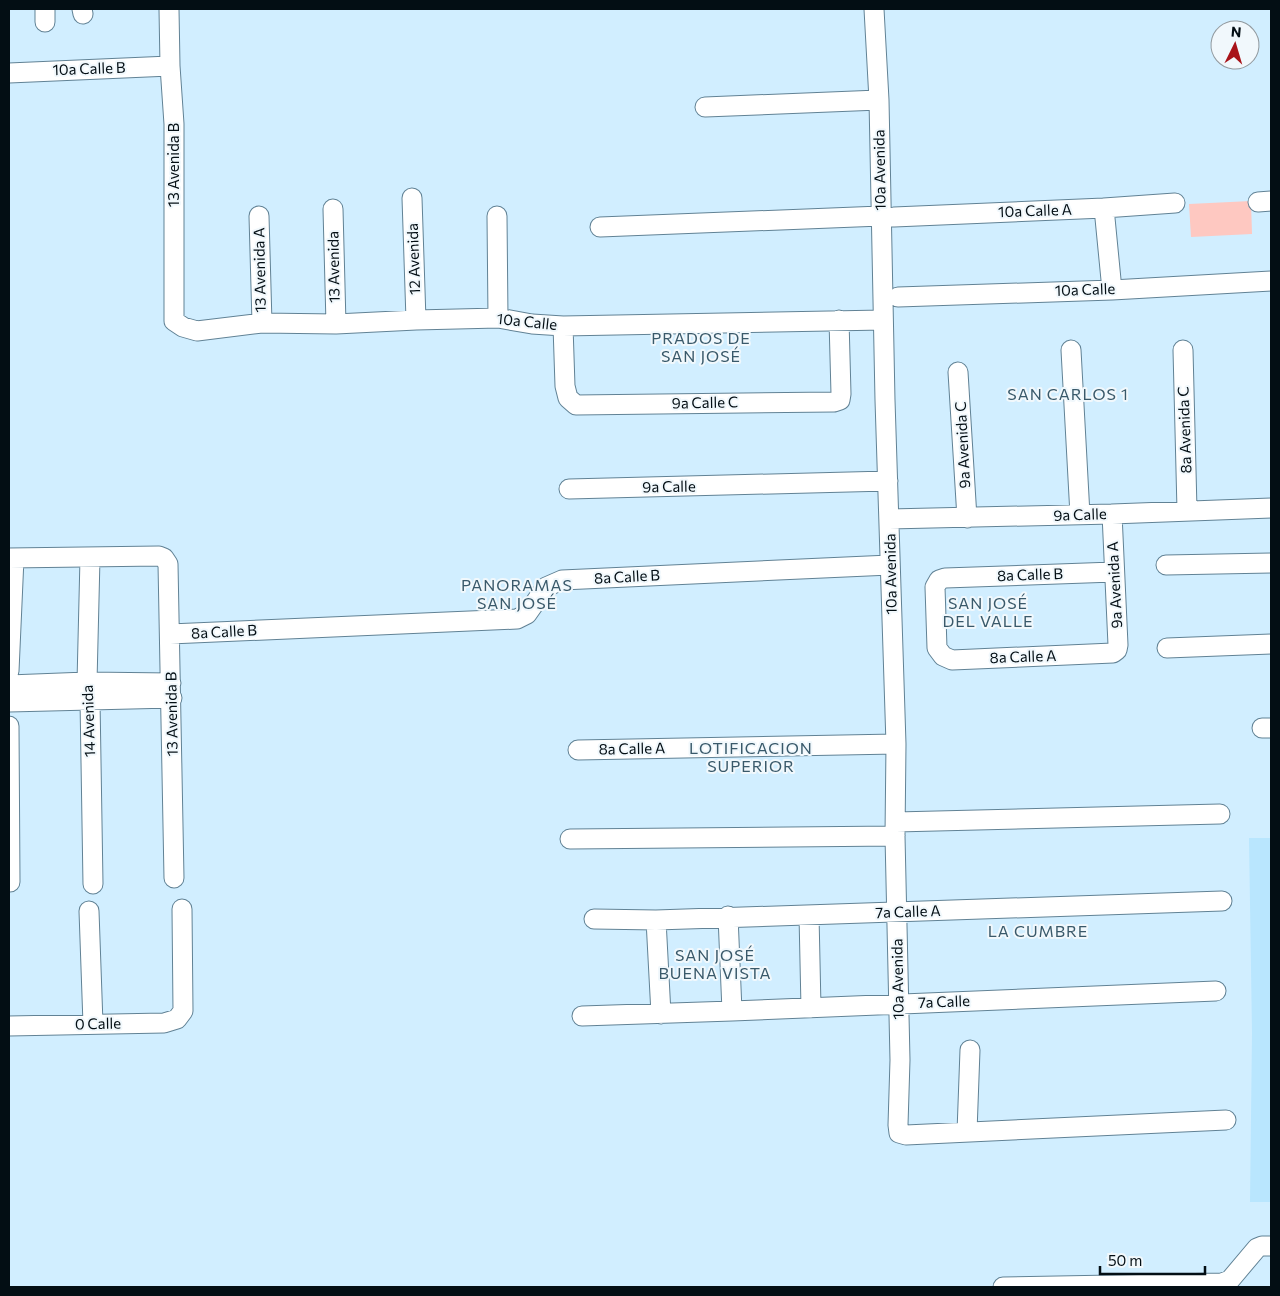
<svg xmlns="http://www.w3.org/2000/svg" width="1280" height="1296" font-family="Commissioner,sans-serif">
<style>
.built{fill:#b9e6fe}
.green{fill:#fec8c1}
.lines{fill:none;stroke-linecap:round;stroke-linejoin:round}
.minor-casing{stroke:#618295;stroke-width:21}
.minor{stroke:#fff;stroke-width:19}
.labels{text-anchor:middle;stroke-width:4;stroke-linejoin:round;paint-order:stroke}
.street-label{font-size:15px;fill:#030e14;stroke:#f1f8fc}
.neighbourhood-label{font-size:16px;letter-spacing:1px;fill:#39596a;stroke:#f1f8fc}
</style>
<rect width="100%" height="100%" fill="#d1eeff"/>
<path class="built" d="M1249 838H1271V1202H1250L1252 1033Z"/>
<path class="green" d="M1251 201 1252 234 1191 237 1189 204Z"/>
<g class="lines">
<g class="minor-casing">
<path id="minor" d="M45 9V22
M82 9 83 14
M169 9 170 66 174 124V321L183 327 197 331 262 323 336 324 416 320 498 318 532 324 563 326 883 320
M874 9 879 100 885 400 896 744 895 836 900 1060 898 1125 899 1133 906 1135 1226 1120
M9 73 170 66
M705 107 879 100
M412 198 416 320
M1258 202 1271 201
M1104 208 1112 290
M333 209 336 324
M259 216 262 323
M497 216 498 318
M894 217 1104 208 1175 203
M600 227 881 216
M898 297 1112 290 1271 281
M563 326 565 386 568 398 576 405 834 402 840 400 841 394 839 320
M1071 350 1080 515
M1183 350 1187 510
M958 372 967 518
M569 489 888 481
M1112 514 1118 645 1117 650 1113 653 952 660 943 656 937 648 935 587 939 580 945 578 1114 572
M889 519 1112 514 1271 508
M9 558 159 556 164 558 168 564 174 878
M90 558 87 682 90 700 93 884
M1166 565 1271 563
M170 634 517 619 527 614 546 587 562 580 890 565
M1167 648 1271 644
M9 671 14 558
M9 685 87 682 171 683
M9 702 172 698
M9 726 10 882
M1262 728H1271
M578 750 896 744
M896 822 1220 814
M570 839 895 836
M89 911 93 1024
M809 915 811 1008
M728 916 732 1011
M594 919 656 920 1222 901
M656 920 661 1014
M582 1016 732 1011 1216 991
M9 1026 164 1023 177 1019 183 1011 182 909
M967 1132 970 1050
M1003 1287 1222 1283 1230 1280 1257 1248 1262 1246H1271"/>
</g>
<use href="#minor" class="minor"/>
</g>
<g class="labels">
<g class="street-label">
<text transform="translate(89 69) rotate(-2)" y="5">10a Calle B</text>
<text transform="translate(174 165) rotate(-90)" y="5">13 Avenida B</text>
<text transform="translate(880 170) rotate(-91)" y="5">10a Avenida</text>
<text transform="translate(1035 211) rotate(-2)" y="5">10a Calle A</text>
<text transform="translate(414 259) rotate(-92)" y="5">12 Avenida</text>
<text transform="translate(334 267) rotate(-91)" y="5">13 Avenida</text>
<text transform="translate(260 270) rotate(-91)" y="5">13 Avenida A</text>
<text transform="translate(1085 290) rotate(-2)" y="5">10a Calle</text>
<text transform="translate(527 322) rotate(6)" y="5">10a Calle</text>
<text transform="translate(705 403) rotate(-1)" y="5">9a Calle C</text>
<text transform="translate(1185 430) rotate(-92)" y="5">8a Avenida C</text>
<text transform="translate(963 445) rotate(-93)" y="5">9a Avenida C</text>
<text transform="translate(669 487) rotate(-1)" y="5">9a Calle</text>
<text transform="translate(1080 515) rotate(-2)" y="5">9a Calle</text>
<text transform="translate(891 574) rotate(-91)" y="5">10a Avenida</text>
<text transform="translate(1030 575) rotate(-2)" y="5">8a Calle B</text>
<text transform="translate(627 577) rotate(-3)" y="5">8a Calle B</text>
<text transform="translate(1115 585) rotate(-93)" y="5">9a Avenida A</text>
<text transform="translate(224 632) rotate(-3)" y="5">8a Calle B</text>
<text transform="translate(1023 657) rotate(-2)" y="5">8a Calle A</text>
<text transform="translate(172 714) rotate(-91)" y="5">13 Avenida B</text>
<text transform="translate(89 721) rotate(-92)" y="5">14 Avenida</text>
<text transform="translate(632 749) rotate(-1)" y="5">8a Calle A</text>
<text transform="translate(908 912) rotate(-2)" y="5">7a Calle A</text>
<text transform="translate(898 979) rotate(-91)" y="5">10a Avenida</text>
<text transform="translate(944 1002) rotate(-2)" y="5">7a Calle</text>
<text transform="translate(98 1024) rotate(-1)" y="5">0 Calle</text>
</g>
<g class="neighbourhood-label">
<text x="701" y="344">PRADOS DE<tspan x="701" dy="18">SAN JOSÉ</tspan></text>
<text x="1068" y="400">SAN CARLOS 1</text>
<text x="517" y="591">PANORAMAS<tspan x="517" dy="18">SAN JOSÉ</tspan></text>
<text x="988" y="609">SAN JOSÉ<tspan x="988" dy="18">DEL VALLE</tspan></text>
<text x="751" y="754">LOTIFICACION<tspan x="751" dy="18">SUPERIOR</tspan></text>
<text x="1038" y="937">LA CUMBRE</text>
<text x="715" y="961">SAN JOSÉ<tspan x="715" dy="18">BUENA VISTA</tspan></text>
</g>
</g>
<rect width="1280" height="1296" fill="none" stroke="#030e14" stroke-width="20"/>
<g transform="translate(1235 45) rotate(5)"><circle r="24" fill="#f1f8fc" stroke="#929a9f"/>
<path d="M0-4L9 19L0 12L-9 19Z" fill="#a81319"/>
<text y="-8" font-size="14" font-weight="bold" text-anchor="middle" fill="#030e14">N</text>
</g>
<path d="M1100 1266v8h105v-8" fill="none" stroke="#030e14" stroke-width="2.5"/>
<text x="1108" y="1266" font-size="15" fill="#030e14" stroke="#f1f8fc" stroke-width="4" paint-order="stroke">50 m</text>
</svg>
